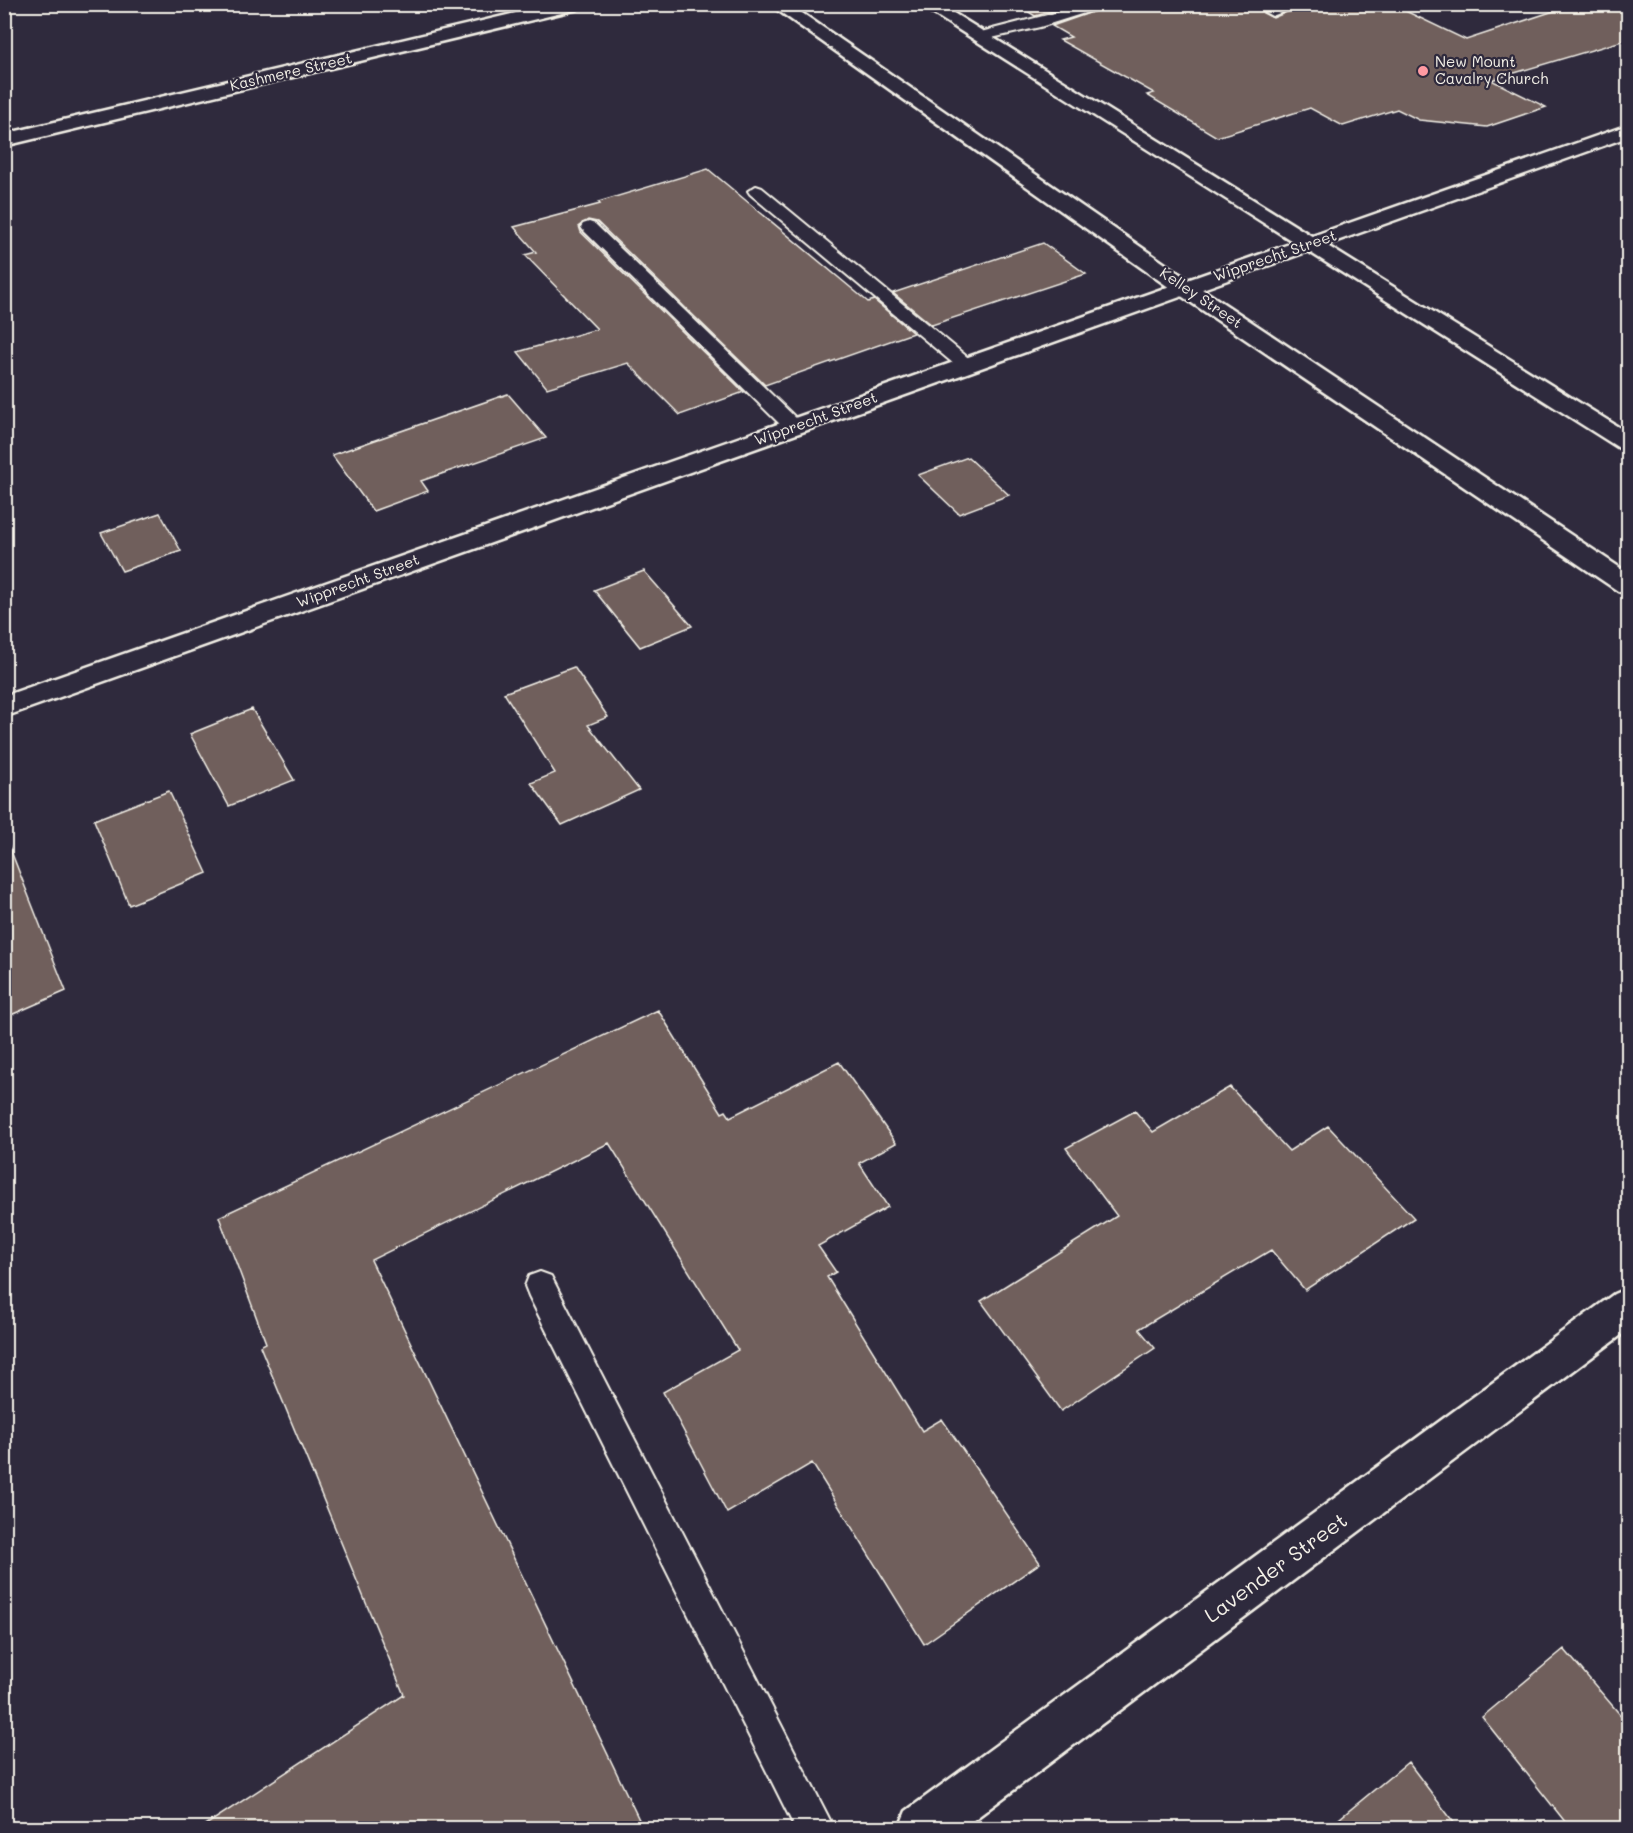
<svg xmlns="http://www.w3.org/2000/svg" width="1633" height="1833" font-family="Mali,sans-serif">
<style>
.building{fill:#6f5e5c;stroke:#f4f1e8;stroke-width:1.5}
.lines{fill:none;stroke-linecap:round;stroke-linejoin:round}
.service-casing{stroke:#f4f1e8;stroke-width:4}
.minor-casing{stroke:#f4f1e8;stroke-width:5}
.secondary-casing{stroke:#f4f1e8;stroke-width:5}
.service{fill:#2f2a3d;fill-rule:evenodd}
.minor{fill:#2f2a3d;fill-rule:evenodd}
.secondary{fill:#2f2a3d;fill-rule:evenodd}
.poi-dot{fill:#ff9aa2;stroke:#2f2a3d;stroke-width:2}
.labels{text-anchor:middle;stroke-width:4.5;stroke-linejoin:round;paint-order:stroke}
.far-poi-label{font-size:15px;fill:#f4f1e8;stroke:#2f2a3d;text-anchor:start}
.far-street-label{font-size:15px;fill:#f4f1e8;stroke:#2f2a3d}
.near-street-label{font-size:21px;fill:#f4f1e8;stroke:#2f2a3d}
</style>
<rect width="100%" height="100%" fill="#2f2a3d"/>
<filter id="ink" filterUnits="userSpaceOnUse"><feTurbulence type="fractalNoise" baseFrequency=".0167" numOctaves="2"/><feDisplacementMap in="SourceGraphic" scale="12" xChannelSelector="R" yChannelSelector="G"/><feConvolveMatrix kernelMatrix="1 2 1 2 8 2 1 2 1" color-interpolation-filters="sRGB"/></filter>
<g filter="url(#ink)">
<path class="building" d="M1016 4H1079L1035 16Z
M1115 4H1273L1266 7 1263 13 1273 18 1306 4H1391L1466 40 1575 4H1629V39L1491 80 1546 107 1487 127 1419 120 1397 109 1343 126 1310 108 1217 137 1147 95 1154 93 1060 40 1071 37 1052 26Z
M708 169 868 302 874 300 913 333 765 385 597 222 588 220 579 226 581 232 744 392 680 415 628 363 547 388 518 352 597 329 525 255 536 252 514 227 600 204 598 202Z
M1043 243 1086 274 932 325 893 293Z
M508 394 546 438 421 481 428 491 373 511 332 455Z
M968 457 1009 495 959 514 918 475Z
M160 513 181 551 122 571 101 533Z
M644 571 692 626 640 647 594 590Z
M574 667 608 717 588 725 639 790 562 825 531 783 555 773 504 693Z
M252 709 294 780 229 806 190 734Z
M169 791 207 873 129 905 94 820Z
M7 841 66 991 4 1018V842Z
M658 1010 722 1113 726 1111 730 1117 839 1062 896 1143 859 1163 888 1207 818 1246 836 1272 827 1277 922 1431 942 1419 1040 1563 924 1644 812 1463 727 1513 663 1392 738 1350 609 1143 371 1260 643 1828H201L404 1695 260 1346 266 1343 219 1217Z
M1230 1087 1289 1151 1328 1126 1414 1218 1305 1290 1271 1250 1139 1329 1155 1348 1061 1411 981 1301 1117 1216 1066 1148 1135 1111 1153 1132Z
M1564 1649 1629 1725V1828H1570L1482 1717Z
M1408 1762 1458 1828H1328Z"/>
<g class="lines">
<g class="service-casing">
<path id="service" d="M1090 4H1113L1040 27 978 41 971 37 973 34Z
M1282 4H1304L1272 16 1265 12 1267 9Z
M756 186 762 188 972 361 975 365 972 369H960L750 194 748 191Z
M589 222 595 224 801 423 803 427 801 431H787L583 230 581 227 583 224Z
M540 1272 551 1276 834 1828H795L529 1296 525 1286 529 1276Z"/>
</g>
<g class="minor-casing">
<path id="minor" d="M554 4H586L578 9 4 146V134Z
M1628 125V137L4 717V696Z
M1628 1288V1330L963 1828H899L906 1811 1614 1294Z"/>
</g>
<g class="secondary-casing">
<path id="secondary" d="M769 4H789L1193 283 1628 573V594L1618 591 1177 293Z
M918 4H939L1628 433V450L1619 448Z"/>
</g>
<use href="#service" class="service"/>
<use href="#minor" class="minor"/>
<use href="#secondary" class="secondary"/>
</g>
</g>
<circle class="poi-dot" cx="1423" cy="71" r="6"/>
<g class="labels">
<g class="far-poi-label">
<text x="1435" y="67">New Mount<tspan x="1435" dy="17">Cavalry Church</tspan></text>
</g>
<g class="far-street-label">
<text transform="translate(291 72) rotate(-13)" y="5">Kashmere Street</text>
<text transform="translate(1275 256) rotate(-19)" y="5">Wipprecht Street</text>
<text transform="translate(1201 298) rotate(34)" y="5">Kelley Street</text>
<text transform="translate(816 419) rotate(-20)" y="5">Wipprecht Street</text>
<text transform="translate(358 581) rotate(-20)" y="5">Wipprecht Street</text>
</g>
<g class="near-street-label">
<text transform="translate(1276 1568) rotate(-36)" y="7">Lavender Street</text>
</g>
</g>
<rect width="1633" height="1833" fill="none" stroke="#2f2a3d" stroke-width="24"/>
<rect x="12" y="12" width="1609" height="1809" fill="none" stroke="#f4f1e8" stroke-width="2" filter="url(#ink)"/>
</svg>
